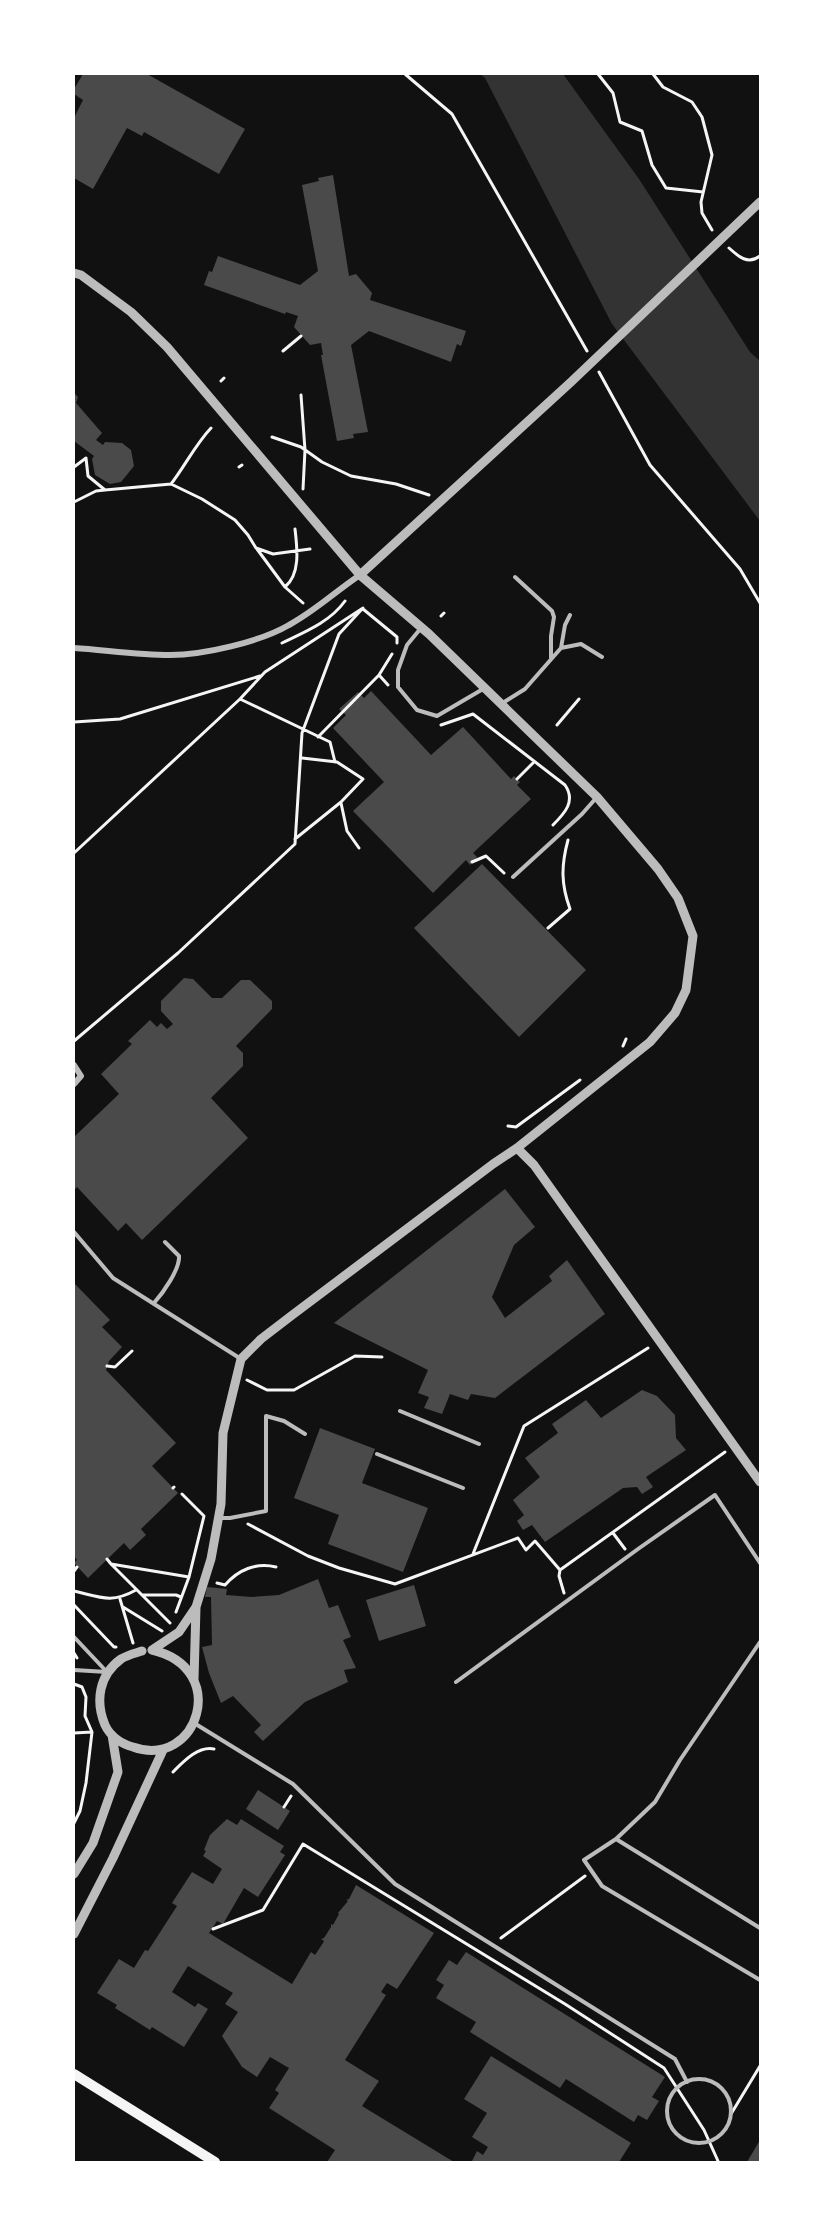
<svg xmlns="http://www.w3.org/2000/svg" width="834" height="2236" font-family="Mulish,sans-serif">
<style>
.water{fill:#333}
.building{fill:#4a4a4a}
.lines{fill:none;stroke-linecap:round;stroke-linejoin:round}
.path{stroke:#f5f5f5;stroke-width:3}
.service{stroke:#bcbcbc;stroke-width:4}
.minor{stroke:#bcbcbc;stroke-width:6}
.tertiary{stroke:#bcbcbc;stroke-width:9}
.secondary{stroke:#f5f5f5;stroke-width:10}
</style>
<rect width="100%" height="100%" fill="#111"/>
<path class="water" d="M480 74H563L639 179 750 352 760 361V521L612 324 485 78Z"/>
<path class="building" d="M83 74H147L245 129 219 174 144 132 142 136 127 128 93 189 74 178V118L83 100 74 94V89Z
M333 175 349 276 356 274 372 293 370 300 466 331 461 346 457 344 451 362 369 331 351 345 368 432 353 434 354 438 337 441 321 355H323L321 343 310 345 294 327 298 316 286 312 285 314 204 285 209 271 212 272 218 256 300 285 318 271 302 185 319 181 318 178Z
M74 393 78 397 76 403 102 433 96 440 103 445 105 442 122 443 131 450 134 466 121 482 110 484 95 475 92 459 94 456 74 441Z
M371 691 431 755 463 727 511 779 514 776 520 782 517 785 531 799 473 853 477 857 470 865 466 860 433 893 353 811 384 782 333 728 346 715 339 709 358 692 364 698Z
M482 864 586 970 519 1037 414 928Z
M184 978 193 979 212 998H222L241 980H250L272 1001V1009L236 1046 243 1053V1066L211 1098 248 1138 142 1240 126 1223 118 1231 77 1187 74 1190V1137L119 1094 101 1074 132 1044 128 1041 150 1020 157 1027 161 1023 167 1029 173 1024 161 1011V1001Z
M505 1189 535 1227 514 1245 492 1297 505 1318 552 1281 549 1276 567 1260 605 1314 495 1398 471 1394 468 1400 450 1394 442 1414 424 1408 429 1397 418 1393 428 1370 334 1323Z
M74 1283 110 1320 102 1327 122 1347 109 1361 106 1370 176 1443 152 1466 178 1493 141 1529 146 1535 130 1550 124 1543 88 1578 74 1563 77 1560 74 1556Z
M642 1390 657 1396 675 1415 676 1438 686 1450 646 1477 653 1487 642 1494 637 1487 623 1488 545 1542 532 1525 523 1530 517 1521 524 1515 513 1500 540 1477 525 1458 558 1433 552 1424 586 1400 601 1418Z
M320 1428 375 1449 362 1483 428 1508 403 1572 328 1544 339 1515 294 1498Z
M318 1579 329 1608 338 1605 351 1637 343 1640 356 1668 344 1670 348 1682 305 1702 263 1741 254 1732 261 1725 233 1696 221 1703 209 1673 202 1647 212 1645 211 1597H205L207 1587 227 1589 226 1595 252 1597 279 1595Z
M414 1585 426 1626 379 1641 366 1600Z
M258 1790 290 1811 278 1830 246 1809Z
M227 1819 237 1825 241 1819 284 1846 280 1852 285 1855 258 1897 244 1888 223 1924 217 1921 209 1933 292 1984 311 1952 315 1955 323 1943 324 1941 321 1939 324 1938 331 1927V1924L333 1925 339 1914 338 1913 348 1901 346 1900 349 1899 356 1885 434 1933 397 1989 387 1983 381 1992 386 1995 345 2060 379 2081 362 2106 454 2162H327L335 2150 269 2108 279 2093 275 2090 289 2068 270 2057 257 2077 242 2067 222 2036 238 2012 225 2004 233 1993 188 1966 172 1992 195 2007 198 2003 208 2009 184 2047 152 2027 150 2030 115 2008 117 2005 97 1993 119 1959 134 1968 145 1950 148 1951 177 1906 172 1903 192 1872 213 1884 222 1869 203 1856 206 1851 204 1850 210 1835Z
M466 1952 665 2077 652 2097 659 2101 647 2120 638 2115 634 2122 566 2079 560 2088 470 2032 476 2022 436 1998 444 1985 436 1980 449 1960 457 1965Z
M491 2056 631 2143 619 2162H475L472 2161 477 2151 483 2155 488 2147 472 2137 487 2113 464 2099Z
M760 2140V2162H747Z"/>
<g class="lines">
<path class="path" d="M405 74 452 114 587 351
M598 74 613 93 620 122 642 131 652 165 666 188 703 192
M653 74 663 87 692 102 702 117 712 155 701 202 702 213 712 230
M729 248C739 257 748 265 760 256
M283 351 301 336
M599 372 650 465 740 569 760 603
M221 381 224 378
M301 395 305 450 303 489
M272 437 301 447 322 462 351 476 396 484 429 495
M74 467 86 458 88 476 105 490 171 484 202 499 235 520 248 535 256 548 273 554 310 549
M239 467 242 465
M171 484C185 466 195 445 211 428
M74 502 96 491 105 490
M257 549 285 587 303 603
M285 587C301 574 297 547 295 529
M363 609 397 637V643
M441 616 444 613
M282 643C305 632 330 622 345 601
M388 685 379 675 392 654
M240 699 330 742 335 762
M74 722 120 719 260 676
M441 725 473 714 565 785C576 801 565 813 553 825
M557 725 579 699
M318 737 379 675
M517 779 534 762
M341 803 347 831 359 848
M295 839 341 802 363 779 337 762 302 758
M74 853 240 699 265 672 363 608 339 634 302 733 295 844 178 953 74 1041
M472 862 486 856 504 873
M548 928 570 909C561 884 561 866 568 840
M623 1046 626 1039
M508 1126 516 1127 580 1080
M107 1366 115 1367 132 1351
M247 1380 267 1390H294L355 1356 382 1357
M173 1488 174 1487
M248 1524 308 1556 339 1568 395 1584 518 1538 526 1550 535 1541 560 1570 725 1452
M613 1533 625 1549
M473 1554 524 1426 648 1348
M107 1559 111 1564
M560 1570 559 1576 564 1593
M74 1571 77 1567
M217 1583 225 1585C238 1570 256 1562 276 1567
M74 1591C100 1597 111 1604 136 1590
M142 1595H176L181 1597
M120 1599 133 1643
M74 1605 114 1647H116
M123 1607 162 1631
M176 1612 189 1577 204 1516 182 1494
M170 1623 111 1564 189 1577
M74 1653 77 1658
M74 1684 82 1687 86 1697 85 1716 92 1732 86 1783 80 1811 74 1823
M74 1733 92 1732
M173 1772C184 1761 198 1746 214 1749
M284 1807 291 1796
M213 1929 263 1910 303 1844 565 2004 664 2068 704 2130 718 2161 717 2162
M501 1938 585 1876
M731 2114 760 2066"/>
<path class="service" d="M515 577 552 611 554 617 551 636V658
M421 628 407 645 398 670V687L417 710 437 716 483 689
M561 648 565 625 570 615
M501 704 525 689 561 648 581 644 602 657
M513 877 582 814 597 797
M74 1232 113 1278 241 1359
M154 1303C163 1293 180 1269 179 1256L165 1242
M400 1411 479 1444
M377 1454 463 1488
M219 1518H230L266 1511V1416L284 1421 305 1434
M74 1637 107 1672
M760 1642 680 1760 655 1802 616 1839 584 1860 602 1886 760 1980
M74 1670 107 1672
M456 1682 638 1549 715 1495 760 1563
M194 1723 293 1784 395 1884 675 2059 687 2082
M616 1839 760 1928
M667 2111a32 32 0 1 1 64 0a32 32 0 1 1-64 0Z"/>
<path class="minor" d="M74 648C105 650 138 655 170 655 203 655 260 642 289 625 315 611 336 591 360 575
M74 1065 81 1076 74 1084"/>
<path class="tertiary" d="M74 273 81 275 131 312 167 347 360 575 429 634 597 797 658 869 678 898 693 936 686 990 675 1013 650 1042 517 1148 493 1164 291 1316 261 1339 241 1359 223 1433 221 1504 211 1559 196 1607 179 1632 152 1650
M360 575 571 382 760 202
M517 1148 534 1165 760 1482
M142 1651C136 1653 127 1655 121 1659 99 1675 95 1701 105 1725 110 1736 121 1744 133 1747 198 1770 231 1668 152 1650
M194 1679 196 1607
M74 1874 93 1843 118 1772 112 1735
M74 1934 113 1858 163 1750"/>
<path class="secondary" d="M74 2074 215 2162"/>
</g>
<rect width="834" height="2236" fill="none" stroke="#ffffff" stroke-width="150"/>
</svg>
